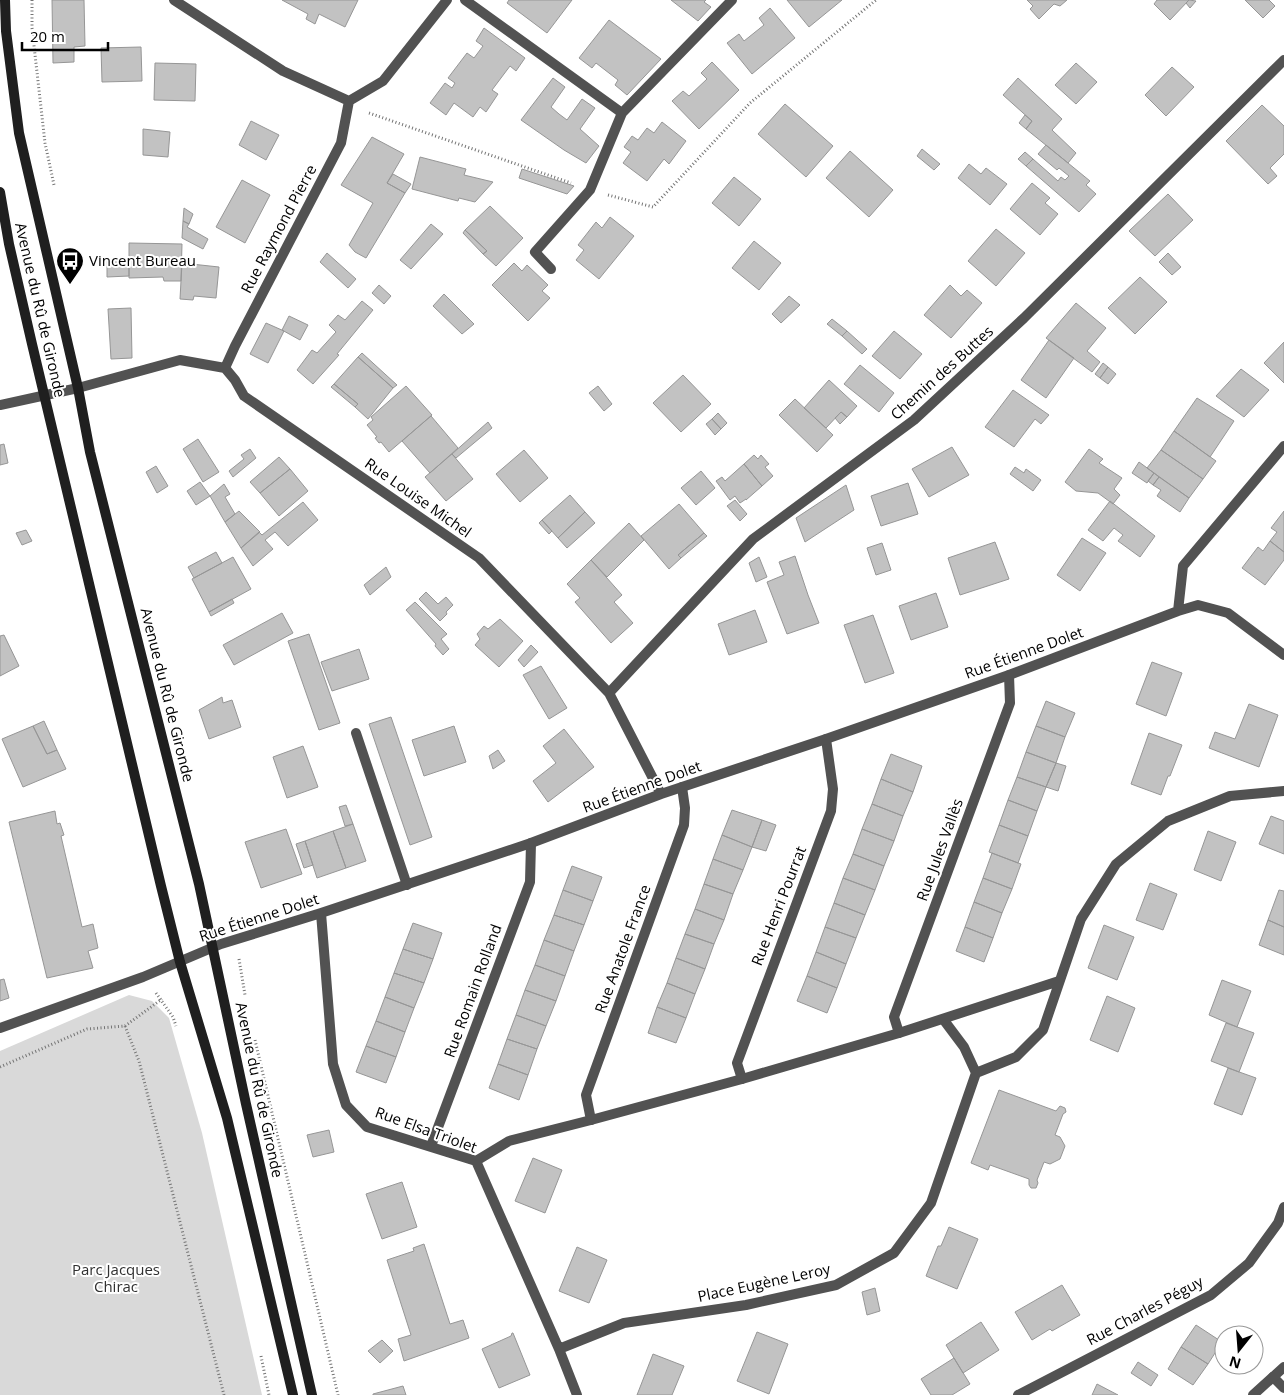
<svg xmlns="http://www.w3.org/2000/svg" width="1284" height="1395" font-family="'Open Sans',sans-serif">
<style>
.green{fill:#d9d9d9}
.building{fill:#c2c2c2;stroke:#969696}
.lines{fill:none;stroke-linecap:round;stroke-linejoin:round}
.path{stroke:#747474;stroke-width:3;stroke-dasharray:1 2.5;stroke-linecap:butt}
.service{stroke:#525252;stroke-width:10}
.minor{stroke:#525252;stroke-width:10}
.tertiary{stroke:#525252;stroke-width:10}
.secondary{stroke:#1f1f1f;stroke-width:10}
.labels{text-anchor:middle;stroke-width:4;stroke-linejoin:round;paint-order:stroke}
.street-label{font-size:15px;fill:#000;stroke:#fff}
.poi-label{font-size:15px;fill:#000;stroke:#fff;text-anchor:start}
.park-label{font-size:15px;fill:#303030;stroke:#fff}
</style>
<rect width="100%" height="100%" fill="#fff"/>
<path class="green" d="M129 995 152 1001 169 1018 202 1133 262 1395H0V1051Z"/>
<path class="building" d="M52 0H84L85 46 74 47V62L53 63Z
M282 0H358L345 27 319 14 315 24 306 19 308 14Z
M509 0H572L547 33 507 3Z
M671 0H706L704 2 711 7 698 21Z
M787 0H842L809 27Z
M1027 0H1067L1060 6 1054 4 1039 19 1030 9 1033 6Z
M1157 0H1189L1170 20 1154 4Z
M1189 0 1196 1 1190 8 1186 3Z
M1245 0H1269L1275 6 1263 18Z
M770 8 795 38 752 74 727 43 739 34 744 41 764 25 759 18Z
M609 20 661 59 627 95 615 85 618 80 596 63 592 68 579 58Z
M484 28 525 58 516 71 510 66 492 90 498 94 486 112 480 107 473 117 454 103 446 115 430 103 445 83 452 88 455 83 448 78 467 53 474 58 483 46 476 41Z
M141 47 142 81 102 82 101 48Z
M712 62 739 90 699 129 672 101 683 91 689 96 707 79 701 73Z
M155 63 196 64 195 101 154 100Z
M1076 63 1097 82 1076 104 1055 85Z
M1172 67 1194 87 1166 116 1145 95Z
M553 78 565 87 551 107 559 114 567 120 582 99 595 108 580 129 599 146 586 163 564 150 521 120Z
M1018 78 1062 119 1052 130 1076 153 1068 163 1026 129 1032 121 1003 95Z
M785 104 833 146 806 177 758 134Z
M1262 105 1284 126V154L1270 168 1277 176 1268 184 1226 141Z
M1025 115 1032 121 1026 129 1019 123Z
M251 121 279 135 266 160 239 145Z
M662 122 686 141 669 164 664 159 647 181 623 163 631 152 624 147 632 136 638 140 647 128 654 133Z
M143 129 170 132 168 157 143 155Z
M372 137 404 154 387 183 405 193 366 258 355 252 349 245 373 203 341 185Z
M1046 145 1090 181 1086 185 1096 194 1079 212 1026 166 1033 159 1058 181 1061 177 1065 180 1069 176 1059 168 1057 170 1038 154Z
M922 149 940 164 934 170 917 156Z
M850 151 893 190 869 217 826 178Z
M1025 152 1033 159 1026 166 1018 159Z
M420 157 466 169 464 175 493 182 475 202 459 198 458 201 412 189Z
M969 164 981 174 986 168 1007 184 990 205 958 178Z
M522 169 574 186 567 194 519 178Z
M393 174 411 184 405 193 387 183Z
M734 177 761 199 739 226 712 203Z
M242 180 270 195 245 243 216 227Z
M1032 183 1050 198 1045 203 1058 214 1040 235 1010 209Z
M1168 194 1193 220 1155 256 1129 231Z
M490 206 523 238 496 266 483 254 487 251 465 230Z
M184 208 193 214 189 224 183 221Z
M610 217 634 236 599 279 576 260 584 250 578 245 596 222 602 228Z
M183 221 189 224 187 227 208 239 203 249 182 238Z
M431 224 443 234 411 269 400 260Z
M996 229 1025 253 996 286 968 261Z
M465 230 487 251 483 254 463 233Z
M754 241 781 263 759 290 732 268Z
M129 243 182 244 181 281H164L163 277 129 278Z
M327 253 356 279 348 288 320 262Z
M1168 253 1181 267 1172 275 1159 262Z
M107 260H129V276L107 277Z
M182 263 219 267 216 298 194 296 193 300 180 299Z
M514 263 522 271 527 265 548 285 542 291 550 298 528 321 492 285Z
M1140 277 1167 302 1135 334 1108 308Z
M379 285 391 296 384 304 372 293Z
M950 285 961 296 967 290 982 303 951 338 924 315Z
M444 294 474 324 462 334 433 306Z
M789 296 800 305 781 323 772 314Z
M362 301 373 310 337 354 339 355 313 384 297 370 312 350 317 353 336 332 329 325 338 315 345 320Z
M1076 303 1106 328 1087 351 1100 362 1092 372 1046 338Z
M131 308 132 358 111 359 108 309Z
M289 316 308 325 300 340 282 330Z
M832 319 847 331 842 336 827 324Z
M266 323 284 331 268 363 250 354Z
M847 331 867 349 862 354 842 336Z
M894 331 922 354 900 379 872 356Z
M1049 340 1074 358 1046 398 1021 380Z
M1284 342V383L1264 363Z
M362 353 397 385 393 388 358 357Z
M358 357 393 388 368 419 355 407 358 404 334 384Z
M1103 363 1108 367 1100 378 1095 374Z
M860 365 894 393 879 412 844 384Z
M1108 367 1116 374 1108 384 1100 378Z
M1241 369 1269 390 1244 417 1216 396Z
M683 375 711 404 681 432 653 403Z
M829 380 857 406 847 417 841 412 826 428 804 408Z
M334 384 358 404 355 407 331 387Z
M406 386 432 415 389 452 381 442 379 443 375 438 377 437 367 425 373 420 371 417Z
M598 386 612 404 604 411 589 393Z
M1013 390 1049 415 1041 424 1035 419 1014 447 985 427Z
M1197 398 1234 421 1210 457 1174 431Z
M795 399 833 435 817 452 779 415Z
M841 412 847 417 840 424 835 418Z
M718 413 727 423 721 429 712 419Z
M431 416 458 448 430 473 402 441Z
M712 419 721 429 715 435 706 424Z
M488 422 492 428 456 458 452 454Z
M1174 431 1216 461 1203 479 1161 450Z
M198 439 219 472 203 482 183 449Z
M4 444 8 463 0 465V445Z
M952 447 969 475 929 497 912 469Z
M250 449 256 458 233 477 229 471 244 459 241 455Z
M1089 449 1103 459 1099 463 1122 478 1114 489 1120 495 1113 504 1098 493 1076 491 1065 482Z
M524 450 548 478 520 502 496 474Z
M1161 450 1203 479 1189 498 1147 468Z
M452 454 473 479 446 501 425 477Z
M754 455 758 459 761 455 769 464 765 467 773 476 762 486 744 464Z
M279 457 290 469 260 493 250 482Z
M1139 462 1154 473 1147 483 1132 473Z
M744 464 762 486 746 500V499L740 503 735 496 730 500 716 481 722 477 725 481Z
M156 466 168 486 157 493 146 472Z
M1015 467 1024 473 1026 469 1041 480 1033 491 1010 474Z
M290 469 308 491 279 516 260 493Z
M701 471 715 488 696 505 681 488Z
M1154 473 1159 477 1153 485 1148 481Z
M1159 477 1189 498 1180 512 1157 496 1161 490 1153 485Z
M200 482 210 496 196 505 187 491Z
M908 483 918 514 881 526 871 496Z
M224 484 230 494 225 497 235 514 225 522 210 496Z
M846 485 854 510 805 542 796 518Z
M570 495 585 512 558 538 542 520Z
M735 500 747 514 740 521 727 506Z
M1110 501 1155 536 1140 557 1118 541 1123 535 1114 528 1103 541 1088 530Z
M303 502 318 520 288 546 275 532 265 540 273 549 253 566 241 548 259 532 262 535Z
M679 504 704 533 678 555 681 558 669 569 641 536Z
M239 511 260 532 241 548 225 522Z
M1284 511V552L1270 541 1277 532 1271 528Z
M585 512 595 523 567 548 558 538Z
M542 520 552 531 549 534 539 523Z
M629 523 644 540 607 577 591 560Z
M26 530 32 541 22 545 16 533Z
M704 533 707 536 681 558 678 555Z
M1082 538 1106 553 1080 591 1057 575Z
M1270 541 1284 552V560L1265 585 1242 568 1258 547 1263 551Z
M995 542 1009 579 960 595 948 558Z
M882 543 891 570 876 575 867 548Z
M216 552 222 563 194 578 188 567Z
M795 556 808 595 819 623 787 634 767 582 784 575 779 562Z
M233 557 251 589 209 612 192 579Z
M759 557 767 577 756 582 749 563Z
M591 560 622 595 614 602 633 623 611 643 575 602 580 598 567 584Z
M386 567 391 577 370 595 364 585Z
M426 592 438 604 446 597 453 605 446 612 447 614 440 621 419 599Z
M936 593 948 627 911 640 899 606Z
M232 599 234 603 211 616 209 612Z
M415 602 447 634 441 639 449 649 443 655 435 646 436 644 406 610Z
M755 610 767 642 729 655 718 624Z
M282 613 293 633 234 665 223 645Z
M873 615 894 673 865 683 844 625Z
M500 619 523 641 499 667 475 645 480 639 477 634 484 626 488 629Z
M309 634 340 723 319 730 288 641Z
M4 635 19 666 0 676V636Z
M531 645 538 652 524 667 518 660Z
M359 649 369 679 332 691 321 662Z
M1152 662 1182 673 1166 716 1136 704Z
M541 666 567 708 549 719 523 675Z
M222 697 223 703 232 700 241 727 209 739 199 710Z
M1046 701 1075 713 1065 737 1036 726Z
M1249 704 1278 715 1259 767 1209 748 1215 732 1235 739Z
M391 717 432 837 410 845 369 724Z
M44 721 57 750 47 754 33 726Z
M33 726 47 754 57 750 66 769 23 787 2 739Z
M454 726 466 762 424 776 412 740Z
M1036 726 1065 737 1056 763 1026 752Z
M564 729 594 767 548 802 533 781 556 763 543 746Z
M1149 733 1182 745 1170 776H1168L1161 795 1131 784Z
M303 746 318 787 287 798 273 757Z
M498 750 505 761 493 769 489 756Z
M1026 752 1056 763 1046 787 1017 777Z
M891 754 922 766 913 792 881 779Z
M1056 763 1066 766 1058 791 1046 787Z
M1017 777 1046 787 1037 811 1008 800Z
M881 779 913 792 903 816 872 804Z
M1008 800 1037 811 1028 836 999 825Z
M872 804 903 816 894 841 862 829Z
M346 805 353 824 345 826 339 807Z
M732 810 762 820 752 847 722 835Z
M55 811 57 824 60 823 64 835 61 836 82 927 93 924 98 948 88 951 93 968 47 978 9 822Z
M1271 816 1284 821V854L1259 844Z
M762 820 776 825 766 851 752 847Z
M353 824 366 861 346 868 333 831Z
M999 825 1028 836 1018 863 989 852Z
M286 829 302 874 261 888 245 842Z
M862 829 894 841 884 866 853 854Z
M333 831 346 868 317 878 305 841Z
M1208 831 1236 842 1221 881 1194 870Z
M722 835 752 847 743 870 713 859Z
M305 841 313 865 304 868 296 844Z
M992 853 1021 864 1012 889 983 878Z
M853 854 884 866 875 890 843 878Z
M713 859 743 870 733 894 704 884Z
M572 866 602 877 593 901 563 890Z
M843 878 875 890 865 915 834 903Z
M983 878 1012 889 1002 913 974 902Z
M1150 883 1177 894 1163 930 1136 920Z
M704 884 733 894 724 920 695 909Z
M563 890 593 901 584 925 554 915Z
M1279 890 1284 891V927L1268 920Z
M974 902 1002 913 993 938 965 927Z
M834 903 865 915 856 938 825 927Z
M695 909 724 920 714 944 685 934Z
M554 915 584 925 574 951 544 940Z
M1268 920 1284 927V955L1259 945Z
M413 923 442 933 433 959 403 949Z
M1104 925 1134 937 1117 980 1088 968Z
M825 927 856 938 846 964 816 952Z
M965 927 993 938 984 962 956 951Z
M685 934 714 944 705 969 676 958Z
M544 940 574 951 565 976 535 965Z
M403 949 433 959 424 983 394 973Z
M816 952 846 964 837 988 807 976Z
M676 958 705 969 695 994 667 983Z
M535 965 565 976 556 1001 525 990Z
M394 973 424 983 414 1008 385 997Z
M807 976 837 988 827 1013 797 1001Z
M4 979 9 998 0 1001V980Z
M1222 980 1251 991 1237 1027 1209 1015Z
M667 983 695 994 686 1018 657 1007Z
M525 990 556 1001 546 1026 516 1015Z
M1107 996 1135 1008 1118 1052 1090 1040Z
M385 997 414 1008 405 1032 376 1021Z
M657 1007 686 1018 676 1043 648 1033Z
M516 1015 546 1026 537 1049 507 1039Z
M376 1021 405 1032 396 1057 366 1046Z
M1226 1023 1254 1033 1239 1072 1211 1061Z
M507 1039 537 1049 528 1075 498 1064Z
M366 1046 396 1057 386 1083 356 1072Z
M498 1064 528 1075 519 1100 489 1088Z
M1228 1068 1256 1078 1242 1115 1214 1104Z
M999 1090 1056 1111 1060 1106 1065 1108 1066 1112 1063 1114 1055 1135 1060 1137 1065 1146 1060 1159 1050 1164 1044 1162 1037 1180 1038 1183 1036 1188H1031L1029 1185V1179L990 1165 988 1170 971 1163Z
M329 1130 334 1152 313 1157 307 1135Z
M533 1158 562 1170 545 1213 515 1201Z
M402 1182 417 1227 382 1239 366 1194Z
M949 1227 978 1239 957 1289 926 1276 938 1246H941Z
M424 1244 450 1324 463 1320 469 1338 404 1361 398 1339 411 1335 387 1260 414 1251 413 1248Z
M577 1247 607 1260 589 1303 559 1291Z
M1062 1285 1080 1315 1052 1331 1050 1329 1032 1340 1015 1312Z
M875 1288 880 1311 867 1315 862 1292Z
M981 1322 999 1350 963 1373 946 1345Z
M1196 1325 1222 1342 1208 1364 1181 1347Z
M757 1332 788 1344 769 1394 737 1381Z
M512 1333H513L530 1375 499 1388 482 1349 511 1336Z
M382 1340 393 1351 380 1363 368 1351Z
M1181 1347 1208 1364 1193 1385 1168 1369Z
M653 1354 684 1366 672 1395H637Z
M954 1358 970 1384 952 1395H931L921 1379Z
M1138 1362 1158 1375 1151 1386 1131 1373Z
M1097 1384 1118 1395H1092Z
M403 1386 406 1395H373V1394Z"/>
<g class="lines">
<path class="path" d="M32 0V28L45 143 54 185
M369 113 571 183
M608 195 653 207 750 103 876 0
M239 959 245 995
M156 993 173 1017 176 1026
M125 1026 139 1061 224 1395
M255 1040 338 1395
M0 1067 87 1029 125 1026 162 999
M261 1356 269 1395"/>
<path class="service" d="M356 733 407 885
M899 1033 894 1017 1010 703 1009 675
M742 1079 737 1063 831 811 833 789 826 739
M591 1120 586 1095 684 825 685 808 682 787
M431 1146 530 882 531 843
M1273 1377 1284 1388"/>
<path class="minor" d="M174 0 283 71 349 101
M465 0 622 113
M349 101 383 81 447 0
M551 269 535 252 590 190 622 113 732 0
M225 368 235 346 341 143 349 101
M0 405 78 388 180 360 225 368 235 380 244 396 479 558 609 693 661 794
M1178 611 1183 566 1284 446
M609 693 753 539 914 420 1024 318 1284 60
M321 913 333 1064 346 1105 367 1127 476 1161 559 1349 577 1395
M943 1019 964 1047 976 1073 1016 1057 1043 1030 1081 919 1116 864 1168 821 1230 796 1284 791
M0 1028 143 977 221 944 321 913 531 843 661 794 826 739 1009 675 1178 611 1198 605 1228 613 1284 655
M476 1161 509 1141 591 1120 742 1079 899 1033 1059 981
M559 1349 624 1323 746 1305 836 1285 894 1253 931 1203 976 1073
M1018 1395 1211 1295 1249 1263 1278 1223 1284 1207"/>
<path class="tertiary" d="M1253 1395 1284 1367"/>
<path class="secondary" d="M5 0 6 31 19 133 78 388 90 452 199 884 246 1104 312 1395
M0 192 9 244 32 344 161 886 180 962 227 1118 293 1395"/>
</g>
<defs>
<g id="bus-pin" transform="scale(1.4375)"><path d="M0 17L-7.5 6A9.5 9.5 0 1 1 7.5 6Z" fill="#000" stroke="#fff"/><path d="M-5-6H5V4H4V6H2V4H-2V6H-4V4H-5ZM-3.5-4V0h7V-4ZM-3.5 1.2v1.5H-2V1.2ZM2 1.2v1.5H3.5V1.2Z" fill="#fff"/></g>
</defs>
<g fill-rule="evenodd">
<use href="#bus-pin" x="70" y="261"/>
</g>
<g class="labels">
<g class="street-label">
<text transform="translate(279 229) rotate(-62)" y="5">Rue Raymond Pierre</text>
<text transform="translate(40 310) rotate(77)" y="5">Avenue du Rû de Gironde</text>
<text transform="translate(942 373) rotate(-42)" y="5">Chemin des Buttes</text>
<text transform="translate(418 498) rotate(35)" y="5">Rue Louise Michel</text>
<text transform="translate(1024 653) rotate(-20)" y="5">Rue Étienne Dolet</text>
<text transform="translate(167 695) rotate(76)" y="5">Avenue du Rû de Gironde</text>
<text transform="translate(642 787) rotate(-20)" y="5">Rue Étienne Dolet</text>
<text transform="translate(940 850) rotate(-70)" y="5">Rue Jules Vallès</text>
<text transform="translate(779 906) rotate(-69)" y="5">Rue Henri Pourrat</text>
<text transform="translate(259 918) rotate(-18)" y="5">Rue Étienne Dolet</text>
<text transform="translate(623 949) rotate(-70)" y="5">Rue Anatole France</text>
<text transform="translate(473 991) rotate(-70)" y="5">Rue Romain Rolland</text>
<text transform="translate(259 1090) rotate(78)" y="5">Avenue du Rû de Gironde</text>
<text transform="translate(426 1130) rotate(20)" y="5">Rue Elsa Triolet</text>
<text transform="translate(764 1283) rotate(-12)" y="5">Place Eugène Leroy</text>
<text transform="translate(1145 1311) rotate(-28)" y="5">Rue Charles Péguy</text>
</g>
<g class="poi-label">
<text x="89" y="266">Vincent Bureau</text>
</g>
<g class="park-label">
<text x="116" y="1275">Parc Jacques<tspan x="116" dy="17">Chirac</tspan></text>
</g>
</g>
<g transform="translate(1239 1350) rotate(197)"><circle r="24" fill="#ffffff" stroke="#999999"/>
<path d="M0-4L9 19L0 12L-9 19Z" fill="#000000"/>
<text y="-8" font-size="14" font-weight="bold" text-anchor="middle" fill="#000000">N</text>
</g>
<path d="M22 42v8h86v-8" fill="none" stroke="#000000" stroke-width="2.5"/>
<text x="30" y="42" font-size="15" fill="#000000" stroke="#ffffff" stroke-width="4" paint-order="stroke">20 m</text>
</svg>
